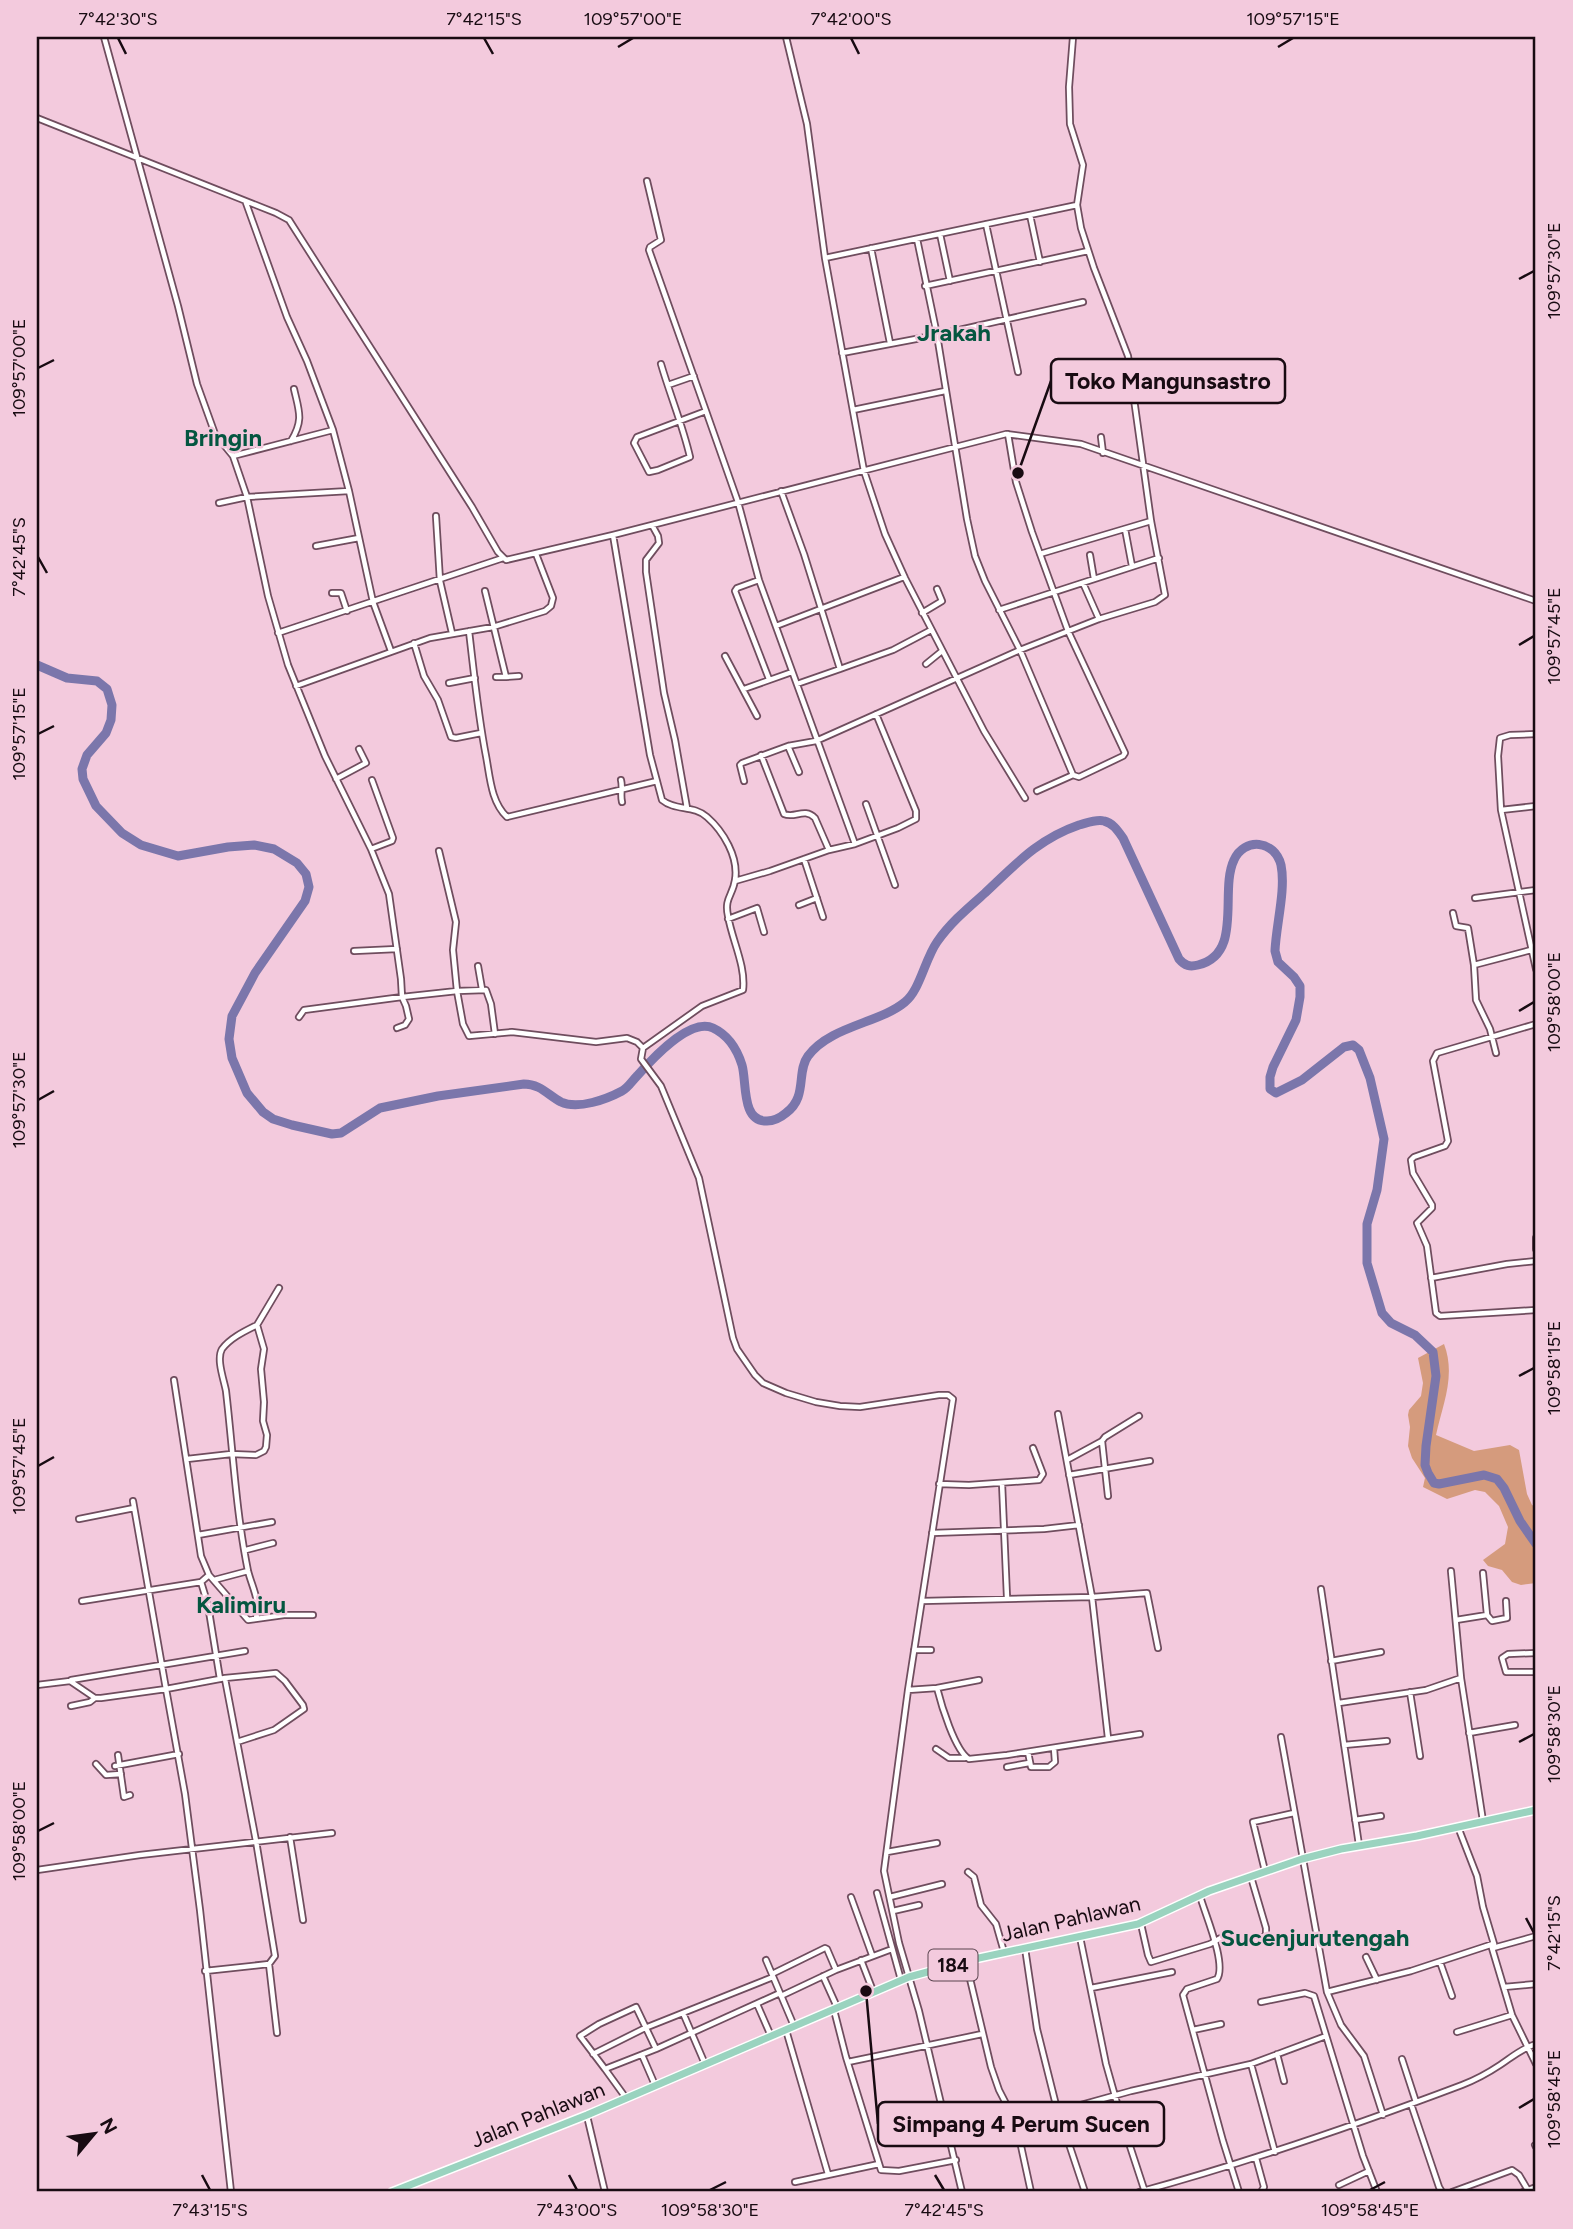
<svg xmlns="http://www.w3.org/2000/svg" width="1573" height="2229" font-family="Figtree,sans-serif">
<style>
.forest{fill:#d59b7d}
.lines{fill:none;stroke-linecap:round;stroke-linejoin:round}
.river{stroke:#7b76ab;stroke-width:9}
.minor-casing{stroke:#6f4d5e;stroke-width:8}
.primary-casing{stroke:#fff;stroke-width:10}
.minor{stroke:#fff;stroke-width:4.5}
.primary{stroke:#9ad3bf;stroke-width:7}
.ticks{fill:none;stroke:#180b12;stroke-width:2.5}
.labels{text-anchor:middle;stroke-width:5;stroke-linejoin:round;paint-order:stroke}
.shield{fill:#f3cadd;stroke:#5a444f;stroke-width:2}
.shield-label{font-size:19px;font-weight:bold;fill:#180b12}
.street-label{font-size:21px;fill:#180b12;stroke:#f3cadd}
.quarter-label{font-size:24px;font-weight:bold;fill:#045640;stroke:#f3cadd}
.leader{fill:none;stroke:#180b12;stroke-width:2.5}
.callout-dot{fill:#180b12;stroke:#f3cadd;stroke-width:2.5}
.callout{fill:#f3cadd;stroke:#180b12;stroke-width:2.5}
.callout-label{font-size:23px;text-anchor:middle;font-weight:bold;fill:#180b12}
.neatline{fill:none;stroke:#180b12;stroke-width:2.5}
.ticks-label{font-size:18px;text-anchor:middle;fill:#180b12}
</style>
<rect width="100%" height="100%" fill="#f3cadd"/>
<path class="forest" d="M1444 1344C1456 1375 1443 1404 1436 1435L1474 1451 1510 1445 1519 1450 1527 1494 1532 1505 1536 1507V1583L1521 1585 1512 1582 1502 1570 1488 1566 1483 1560 1505 1544 1508 1527 1499 1506 1485 1492 1475 1490 1447 1499 1423 1487 1425 1478 1412 1458 1408 1446 1410 1427 1408 1415 1409 1410 1421 1396 1423 1383 1418 1358Z"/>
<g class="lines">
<path class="river" d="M37 665 67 678 97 681 107 689 112 705 111 720 106 733 87 755 82 769 83 779 96 806 122 833 141 845 178 856 228 847 254 845 274 849 297 863 306 874 309 887 305 901 255 973 232 1016 229 1039 232 1058 247 1093 263 1112 273 1119 292 1125 332 1134 341 1133 380 1108 438 1096 524 1084C540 1084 548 1095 561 1102 578 1110 607 1099 622 1091 628 1088 632 1081 637 1076 651 1060 690 1017 713 1028 728 1035 737 1049 742 1065 747 1082 741 1122 767 1121 774 1121 780 1118 786 1113 808 1097 796 1072 808 1056 830 1026 880 1023 905 1002 920 990 925 959 937 942 950 923 968 908 985 893 1015 865 1038 839 1079 825 1087 823 1096 819 1104 821 1113 823 1118 831 1123 838L1179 959C1185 966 1190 967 1198 965 1244 954 1219 891 1234 860 1244 837 1275 840 1281 865 1286 890 1276 925 1275 951L1278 962 1294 977 1300 986V997L1296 1020 1273 1067 1270 1077V1089L1276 1093 1302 1080 1344 1047 1353 1045 1359 1050 1370 1078 1384 1139 1377 1190 1367 1224V1263L1382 1313 1391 1323 1415 1335 1433 1352 1436 1376 1426 1446 1425 1465 1428 1473 1434 1483 1439 1484 1484 1475 1497 1479 1504 1488 1520 1521 1536 1544"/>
<g class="minor-casing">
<path id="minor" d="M104 37 178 306 197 384 215 434 233 456 247 497 268 596 288 665 325 756 371 849 389 894 401 979 402 997 457 991 463 1024 469 1036 512 1032 596 1042 627 1038 637 1042 643 1048
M786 37 807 124 825 258 864 471 885 534 905 578 984 731 1025 798
M37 118 276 213 289 220 472 507 498 552 506 560 613 535 1006 434 1081 444 1536 601
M647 181 661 240 650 247 649 250 706 411
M246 203 287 317 307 361 333 430
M1030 215 1040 262
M986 224 1018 372
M940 234 950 281
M917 239 937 335 967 519 975 556 985 581 1020 650 1073 775
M871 248 890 343
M825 258 1077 205
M925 286 1088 251
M842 353 937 335 1083 302
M661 364C670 395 683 426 690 457L658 470 649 472 634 443 637 437 706 411 738 502 759 580 855 844
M668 385 694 376
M853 410 945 391
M1008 434 1016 482 1032 532 1068 631 1125 753 1123 756 1079 777 1073 775 1037 791
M1101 437 1103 453
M291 441C304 420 299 411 294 389
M233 456 333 430 349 491 373 602 391 651
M781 491 804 554 840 669 893 650 931 630
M219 503 247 497 349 491
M436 516 440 581 452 633
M652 525 658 536 659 543 646 560V572L664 693 675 740 687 808
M1125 529 1132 566
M613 535 650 755 662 800C675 811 694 805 707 817 723 831 739 857 735 880 733 895 724 898 728 916 732 940 746 966 743 990L702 1006 643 1048 641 1059 661 1086 699 1178 733 1338 737 1349 755 1375 763 1383 786 1393 816 1402 840 1406 860 1407 939 1395H948L953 1399 908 1690 884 1871 899 1943 919 2011 962 2192
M316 546 359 538
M1040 554 1151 521
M1090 555 1094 579
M759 580 737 588 735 591 769 679
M1083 583 1099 619
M485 591 506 677H496
M332 593H341L347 611
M999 610 1159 558
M922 613 942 601 937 589
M776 626 904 577
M469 631C474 673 478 715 486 756 490 777 491 802 507 817L657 781
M278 633 503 558
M414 643 424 676 438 700 451 737 456 738 481 733
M725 656 757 716
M926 664 942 651
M506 677 519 676
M449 683 475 678
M797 684 840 669
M296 686 430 638 493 627 545 611 551 606 553 598 536 554
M744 689 792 672
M1536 734 1510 735 1500 738 1498 756 1501 810 1536 969
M788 746 799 772
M761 755 784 814C795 819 804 807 815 818L829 850
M336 779 366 763 359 749
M621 780C623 788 620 794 622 802
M744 781 740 765 742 763 788 746 816 741 1020 650 1099 619 1155 602 1165 595 1151 521 1128 356 1094 268 1081 228 1077 205 1083 165 1070 124 1069 87 1073 37
M866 804 895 885
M1501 810 1536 806
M371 849 392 841 393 838 372 780
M439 851 456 922 453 950 457 991 486 990 491 1004 495 1034
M804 859 823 917
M735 881 770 871 829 850 855 844 898 828 916 819V811L876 714
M1475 898 1536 890
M799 905 817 898
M1453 913 1456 926 1468 928 1474 965
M728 919 757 908 764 932
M354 951 397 949
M478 966 482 989
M299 1017 304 1010 402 997 406 1006 409 1019 405 1025 397 1028
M1536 1024 1437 1053 1433 1061 1448 1141 1445 1146 1414 1157 1411 1160 1413 1173 1432 1205V1208L1417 1223 1427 1246 1436 1313 1440 1316 1536 1310
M1496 1053 1490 1029 1476 1000 1474 965 1531 950
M1536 1238V1249
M1431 1278 1507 1264 1536 1261
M174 1380 201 1556 209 1575 248 1620 284 1615H313
M1058 1414 1092 1597 1108 1738
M1102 1441 1105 1437 1139 1416
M187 1459 231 1454 256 1455 264 1451 266 1447 267 1435 263 1421 264 1402 261 1369 264 1349 257 1325 279 1288
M1067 1460 1102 1441 1108 1496
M1069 1475 1150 1461
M1002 1483 1007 1597
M939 1484 969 1485 1039 1480 1043 1474 1033 1448
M133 1501 166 1689 225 1678 276 1673 285 1681 303 1705 304 1709 274 1730 237 1742
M79 1519 134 1508
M932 1533 1044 1529 1079 1525
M198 1535 272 1522
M246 1550 273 1543
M1451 1571 1461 1678 1483 1821
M209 1575 201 1582 208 1605 220 1679
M214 1580 248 1571
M1321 1589 1359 1845
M82 1601 201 1582
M922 1601 1092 1597 1147 1593 1158 1648
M1487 1615 1492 1621 1507 1618 1506 1601
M256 1618C261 1602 252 1587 248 1571 236 1512 233 1451 226 1391 224 1380 216 1359 222 1349 230 1338 245 1331 257 1325
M1456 1620 1487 1615 1483 1573
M914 1650H931
M1536 1653 1508 1654 1502 1658 1506 1672H1536
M1331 1661 1381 1652
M71 1680 245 1651
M979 1680 937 1688C941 1704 955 1751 969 1759L1007 1755 1140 1734
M37 1685 70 1681 95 1698H101L166 1689 185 1794 200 1910 231 2192
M908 1690 937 1688
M1410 1692 1420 1756
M1339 1703 1426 1690 1461 1678
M71 1706 90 1702 95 1698
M1469 1733 1515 1725
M1281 1737 1327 1992 1341 2025 1364 2056 1383 2115
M1344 1745 1387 1741
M936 1749 949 1758H965
M1028 1752 1031 1767H1049L1055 1762 1054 1748
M118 1755 124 1797 130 1795
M96 1764 106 1775 121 1774
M115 1766 179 1754
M1007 1767 1029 1763
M1355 1820 1381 1816
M1458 1827 1477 1876 1483 1907 1494 1944 1492 1948 1512 2015 1536 2064
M290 1837 303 1920
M887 1852 937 1843
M37 1870 140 1855 332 1833
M1265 1871 1253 1822 1294 1813
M968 1872 974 1877 981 1905 996 1924 1004 1952
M877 1893 901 1980
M1200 1896C1205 1914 1227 1964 1217 1979L1187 1989 1183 1995 1223 2141 1239 2192
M851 1897 872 1955
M890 1897 942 1884
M893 1911 919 1905
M1141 1924 1148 1955 1151 1962 1210 1944 1226 1935C1240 1939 1253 1944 1266 1935V1928L1251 1877
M1080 1937 1106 2064 1124 2128 1145 2192
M1025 1948 1037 2029 1056 2105 1085 2192
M1493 1948 1536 1936
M1366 1957 1377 1980
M766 1960 794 2026
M861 1960 873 1991
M966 1962 991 2067 999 2090 1016 2123 1031 2192
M1440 1962 1452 1996
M269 1964 277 2033
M205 1971 269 1964 275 1956 256 1841 225 1679
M772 1974 825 1948 827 1949 836 1970
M823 1976 837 2007
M1504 1987 1536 1984
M1091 1988 1172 1972
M1327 1992 1411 1971 1493 1944
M781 1996 836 1970 892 1949
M1261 2002 1305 1993 1314 1996 1363 2156 1377 2192
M757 2004 771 2036
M834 2010 846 2057 881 2170 899 2171 956 2160
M683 2013 705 2064
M786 2030 828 2174
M1193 2030 1221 2024
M1457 2032 1512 2015
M593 2054 645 2028 773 1977
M1277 2054 1284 2081
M642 2055 655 2085
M1402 2059 1416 2102
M848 2062 982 2034
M1251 2064 1275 2152
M605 2069 580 2036 599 2024 636 2007 656 2049
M626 2098 605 2069 656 2049 780 1993
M1411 2104 1439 2187 1442 2192
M587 2116 605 2192
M950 2138 1016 2123 1131 2091 1251 2064 1326 2036
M1535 2145 1536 2147
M1256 2158 1264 2187 1261 2192
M795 2182 879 2164
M1339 2185 1369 2171
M1139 2192C1249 2162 1356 2125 1462 2085 1475 2080 1488 2073 1500 2065 1512 2057 1522 2048 1536 2044
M1452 2192 1512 2170 1519 2175 1529 2192
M1523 2192 1536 2187"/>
</g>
<g class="primary-casing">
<path id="primary" d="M392 2192 587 2115 909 1977 979 1958 1138 1924 1209 1891 1302 1859 1341 1849 1417 1836 1536 1810"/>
</g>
<use href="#minor" class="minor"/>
<use href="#primary" class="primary"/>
</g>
<path class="ticks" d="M118 38 126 54M484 38 493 54M851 38 859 54M618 47 633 38M1278 47 1293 38M1519 279 1534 271M38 368 54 360M38 557 47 573M1519 645 1534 636M38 734 54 726M1519 1011 1534 1002M38 1100 54 1091M1519 1376 1534 1368M38 1466 54 1457M1519 1742 1534 1734M38 1831 54 1823M1526 1918 1534 1933M1519 2108 1534 2099M202 2175 210 2190M569 2175 577 2190M935 2175 944 2190M710 2190 726 2182M1370 2190 1385 2182"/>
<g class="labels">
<rect class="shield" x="928.5" y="1949.5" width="49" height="31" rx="5"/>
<g class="shield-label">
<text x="953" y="1972">184</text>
</g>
<g class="street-label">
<text transform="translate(1071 1919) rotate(-13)" y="7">Jalan Pahlawan</text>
<text transform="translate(538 2115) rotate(-22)" y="7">Jalan Pahlawan</text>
</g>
<g class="quarter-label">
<text x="954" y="341">Jrakah</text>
<text x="223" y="446">Bringin</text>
<text x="241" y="1613">Kalimiru</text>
<text x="1315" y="1946">Sucenjurutengah</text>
</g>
</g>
<path class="leader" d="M1018 473L1051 381M866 1991L878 2124"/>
<g class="callout-dot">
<circle cx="1018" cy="473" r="7"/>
<circle cx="866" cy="1991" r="7"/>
</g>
<g class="callout">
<rect x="1051" y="359" width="234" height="44" rx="7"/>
<rect x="878" y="2102" width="286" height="44" rx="7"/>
</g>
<g class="callout-label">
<text x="1168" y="389">Toko Mangunsastro</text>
<text x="1021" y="2132">Simpang 4 Perum Sucen</text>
</g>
<rect width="1573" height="2229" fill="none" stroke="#f3cadd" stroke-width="77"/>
<g transform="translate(94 2134) rotate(61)" stroke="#f3cadd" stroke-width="5" paint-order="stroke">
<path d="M0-5L12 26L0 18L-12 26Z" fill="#180b12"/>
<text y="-10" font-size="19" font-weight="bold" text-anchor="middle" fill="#180b12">N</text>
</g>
<rect x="38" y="38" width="1496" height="2152" class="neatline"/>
<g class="ticks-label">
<text x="118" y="25">7°42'30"S</text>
<text x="484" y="25">7°42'15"S</text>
<text x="633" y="25">109°57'00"E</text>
<text x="851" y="25">7°42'00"S</text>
<text x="1293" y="25">109°57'15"E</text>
<text transform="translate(1554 271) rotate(-90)" y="6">109°57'30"E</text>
<text transform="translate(19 368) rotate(-90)" y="6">109°57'00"E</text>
<text transform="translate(19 557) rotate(-90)" y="6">7°42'45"S</text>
<text transform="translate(1554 636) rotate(-90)" y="6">109°57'45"E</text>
<text transform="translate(19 734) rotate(-90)" y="6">109°57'15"E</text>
<text transform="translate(1554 1002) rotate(-90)" y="6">109°58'00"E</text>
<text transform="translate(19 1100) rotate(-90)" y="6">109°57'30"E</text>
<text transform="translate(1554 1368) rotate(-90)" y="6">109°58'15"E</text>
<text transform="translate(19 1466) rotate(-90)" y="6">109°57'45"E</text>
<text transform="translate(1554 1734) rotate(-90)" y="6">109°58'30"E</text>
<text transform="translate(19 1831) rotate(-90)" y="6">109°58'00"E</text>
<text transform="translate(1554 1933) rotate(-90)" y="6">7°42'15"S</text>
<text transform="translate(1554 2099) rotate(-90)" y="6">109°58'45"E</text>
<text x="210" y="2216">7°43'15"S</text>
<text x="577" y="2216">7°43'00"S</text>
<text x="710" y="2216">109°58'30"E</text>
<text x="944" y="2216">7°42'45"S</text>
<text x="1370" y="2216">109°58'45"E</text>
</g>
</svg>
